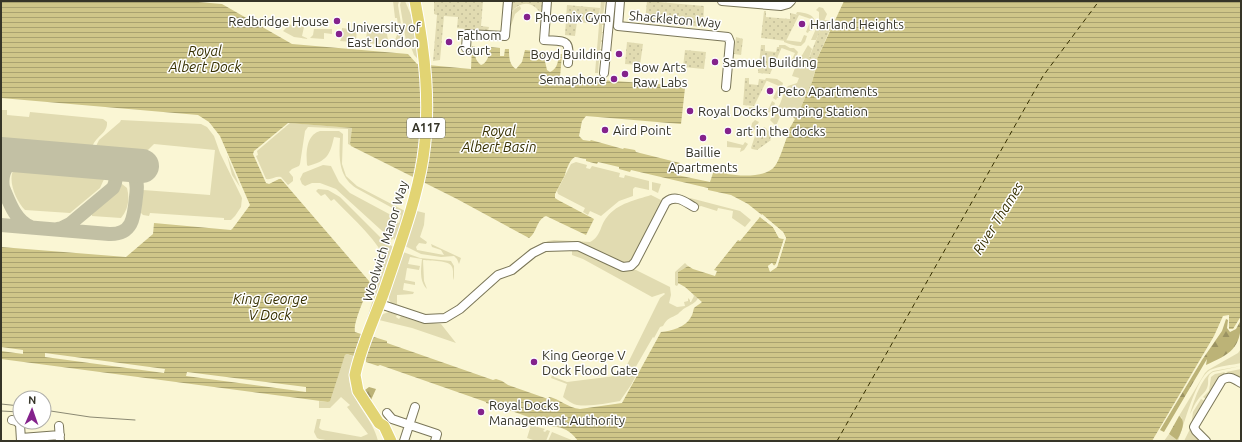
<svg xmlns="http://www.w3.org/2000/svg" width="1242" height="442" font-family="Ubuntu,sans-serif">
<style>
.grass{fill:#e1dbb1}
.forest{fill:url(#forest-firs)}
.park{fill:url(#park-dots)}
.water{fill:url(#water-rules);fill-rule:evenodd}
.pier{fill:#faf6d4}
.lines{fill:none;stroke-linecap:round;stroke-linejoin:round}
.ferry{stroke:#373000;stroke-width:1;stroke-dasharray:5 4;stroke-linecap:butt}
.taxiway{stroke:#c2c0a4;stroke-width:14}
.runway{stroke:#c2c0a4;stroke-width:34}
.minor-casing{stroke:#7a7658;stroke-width:10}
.highway-casing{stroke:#fff;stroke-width:13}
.minor{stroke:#fff;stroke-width:8}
.highway{stroke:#e2d473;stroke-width:11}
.tram{stroke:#8b8973;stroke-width:1}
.poi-dot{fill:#84228c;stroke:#fff;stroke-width:1.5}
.labels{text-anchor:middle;stroke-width:3;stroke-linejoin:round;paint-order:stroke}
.shield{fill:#fff;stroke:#727268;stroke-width:1}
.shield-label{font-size:12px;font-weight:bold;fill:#363528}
.poi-label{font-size:13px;fill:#363528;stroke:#fff;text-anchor:start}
.street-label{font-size:13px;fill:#363528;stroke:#fff}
.water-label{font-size:14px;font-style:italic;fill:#373000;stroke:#fff}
</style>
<defs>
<pattern id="forest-firs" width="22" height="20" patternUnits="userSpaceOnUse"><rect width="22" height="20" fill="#bcb377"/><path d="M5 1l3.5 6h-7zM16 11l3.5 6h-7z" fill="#9a9262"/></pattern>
<pattern id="park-dots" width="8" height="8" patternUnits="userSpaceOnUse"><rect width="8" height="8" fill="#e1dbb1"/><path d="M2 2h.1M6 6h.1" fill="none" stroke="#c2bd98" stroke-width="1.8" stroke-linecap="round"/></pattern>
<pattern id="water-rules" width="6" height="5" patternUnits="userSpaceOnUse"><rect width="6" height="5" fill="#cfc689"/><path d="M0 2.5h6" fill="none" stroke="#a9a270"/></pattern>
</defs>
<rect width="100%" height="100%" fill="#faf6d4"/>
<path class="grass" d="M393 1H399L398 5 401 24 398 25 397 18H395Z
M401 1H405L411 15 419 60 414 55 411 47H407L400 5Z
M601 1H605L602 23 607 24V25H602V32H606V33H602L601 40H605V42H601L600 49H605V51L600 50 599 59H604V60H599L598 73H595Z
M520 6 521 9 515 14 511 26C509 17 511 9 520 6Z
M819 7 823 8 827 14 816 40H811L819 22V12L816 10Z
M797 12C805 13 812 13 815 21L812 31H809L808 33 806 32 811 19 796 14Z
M287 24 304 27 302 36 309 39 294 37 283 31 286 28Z
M401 26 404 44 403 46 340 41 342 37V28L357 30 356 41 363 43 366 39 367 31 386 28 388 40H395L397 35 396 27Z
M314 29H332V34L324 33V39L310 38 313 35Z
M804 35 807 36 805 42 801 46C795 46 789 44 784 42V40L801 42Z
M779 45H785L790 48H794L798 52 794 64H792L791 66 789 65 795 53 779 47Z
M808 45 812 49 809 58 817 62 812 82 797 116 793 115 792 118 781 114 776 126 770 120 780 104 785 90 788 86 797 83 799 78 792 76 799 57H801Z
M766 78 777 79 783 83 779 98H777L776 100 773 98 779 86 765 80Z
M772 101 775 103 773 109 765 116C760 116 755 111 749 110V107L769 108Z
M1 110H7V115L29 117 30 112 103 119 107 122C108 134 95 136 92 148L1 140Z
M121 120 201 124 207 127 214 136 220 153 242 198 241 207 235 216 231 220H224V218L150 213 149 216 143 215 141 213 143 190 210 195 215 150 154 144 146 152 95 148 99 140 120 122Z
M755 120 759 122 751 135H750L752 123Z
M290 123 352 128 350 145 348 144V129L308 127 305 131 300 164 299 166 292 169 289 172 293 177V181L288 185 281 177C275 176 272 180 266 179L256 156 258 155 257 151Z
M764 127 767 129 751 148 755 136Z
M320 131H339L343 134 342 164 346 176 357 186 405 211 403 218 395 240 393 238 392 240 336 189 320 183H312L305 186 302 184 300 179 303 173 323 165 331 166 339 182 350 193 391 215 397 222 399 223 401 215 396 210 356 188C338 176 339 157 340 138L334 137C330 155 327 161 308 166L307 165C306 153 306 135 320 131Z
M727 141 743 145 745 142 748 144 744 150 740 152 741 148 727 147Z
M227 155 240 187 232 175Z
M576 162 587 165 586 168 590 169 592 166 620 173 619 177 624 178 625 175 649 181V190L635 187 633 189V196L619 201 601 216 590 211 588 215 583 212 585 208 558 194 557 191 571 164Z
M14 169 105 177 100 188 70 213 25 210C16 201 7 180 14 169Z
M652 182 661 184 658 193 652 190Z
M122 184 127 188C130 199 128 210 121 218L92 216V214L119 190Z
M318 189 328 190 340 197 381 238 393 247 376 304 369 320 367 319 378 283C375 274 384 265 382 256 381 243 344 210 334 199L331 201 325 194 321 196 316 191Z
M651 195 663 201 632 259 628 263H623L578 243 542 244 548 241 554 240 590 242C601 237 600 225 607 217 618 203 636 200 651 195Z
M690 198 740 211 751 220 745 227 732 218 733 211 718 208 717 211 701 206 698 207 689 202Z
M417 211 425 213 424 225 420 237 427 242 426 244 419 243 416 247 417 250 444 255 441 250 432 247 431 244 461 258 459 264 457 259 454 256 441 257 421 254 405 246Z
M572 249H577L625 270H636L670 287 671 295 669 303 677 307 685 306 684 302 688 301V298L690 300V302H691L694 296 692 293 698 298C696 303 690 305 685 308 683 309 680 312 678 314 670 319 668 317 663 326L660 327 654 338 653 337 634 370 638 372 631 385 620 401C606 403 591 407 577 405 572 404 567 400 563 397L567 384 551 378 552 375 554 376V377L567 382 623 375 624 371 660 298 665 294 664 293 652 297 583 259 572 255Z
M403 252 420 258 451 261 454 266V280C452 276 454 271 452 267 450 260 430 261 423 260L424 281 427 289C419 281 421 269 422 259L410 257 408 264 420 266 419 270 407 268 405 280 415 282V285L404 283 403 290 414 292 413 294 397 295V304L393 305 389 300V293Z
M685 263 688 266 678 272 679 283 677 286 675 285V272Z
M389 312 397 315 396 317 399 319 401 316 415 321 441 324 456 343 412 328 379 320 383 314Z
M1241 349V363C1232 365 1219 366 1210 370 1196 378 1184 425 1178 441H1164L1169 434 1177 440 1182 418 1179 416 1205 373 1208 370 1238 353Z
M347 354 355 357C353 363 349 371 349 378 351 402 373 418 378 441 367 441 324 442 317 438 316 436 315 434 314 432L317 419H321L319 428 322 430 361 437 368 434 347 407 350 405 341 397 330 408H319V401L328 402 329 400 345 355Z
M1241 366 1213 372C1205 377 1210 381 1207 388 1205 393 1200 396 1197 401 1194 405 1192 411 1190 414 1194 401 1201 378 1213 371Z
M1241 369V381L1226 372Z
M1225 372 1208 400 1203 397 1209 391 1211 377 1215 374Z
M1201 399 1207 402 1190 429 1204 441H1184L1191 427 1193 412Z
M531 425 545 429 543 431 545 432 547 430 550 431 546 441H536L527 438Z
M552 432 574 441H548Z"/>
<path class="forest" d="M1226 319 1228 320 1227 328 1230 332 1236 329 1241 320C1241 349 1230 354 1206 365L1207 359 1164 432 1160 430 1202 360 1222 331Z
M369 387 376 389 371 400 375 407 365 390Z
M1179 416C1187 421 1181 433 1177 440L1169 434Z"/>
<path class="park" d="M434 1H483L481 26 489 27 488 31 457 28 458 17 444 16 440 60 433 61 437 15 434 14Z
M512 1H543L542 16C534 1 522 0 511 12Z
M647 1 704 6 703 27 645 22Z
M567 5 600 8 598 24 577 22 575 36 565 35Z
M764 11H766V17L790 19V13L799 15 786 41 761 38Z
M824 20H829L833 23 816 61 809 58Z
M736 37 743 39 741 55 734 54Z
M627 42 643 44 640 65 625 64Z
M761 45H765V51L776 52 777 47H782L770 74 758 73Z
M685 50 706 52 704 69 683 67Z
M745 78H749V84L758 85 759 79 767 80 754 106 743 105Z
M766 129 773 134 770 139 771 140 757 150 752 149 751 148Z"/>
<path class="water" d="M1 1H187L222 4 292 44 408 54 417 64 471 69 472 46H475C474 53 475 61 481 65 488 63 489 54 490 47L500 48V56H504L505 49H509C509 56 509 65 516 69L522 62 525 50 544 52V57L547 70 550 72C557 69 559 61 558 54H562L560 77 684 86 685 88 681 124 586 116 582 121 579 136 583 140 590 141 591 140 623 149 624 148 635 150 636 152 680 163 677 175 710 182 714 170 726 172 727 174C740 176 766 178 775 166 780 159 785 142 788 134L787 133 795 119 793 117 794 115 797 116 812 82 818 61 817 59 844 1H1241V316L1233 329H1229V315L1223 316 1214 336 1152 441H578C573 434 566 428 557 427 551 426 546 426 541 423L540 421 500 407 499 408 486 403V402L380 365 378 366 366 362V360L347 354 345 355 330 401 328 402 1 359V247L126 257 153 234 154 223 231 230 233 228 250 205 220 136 209 122 198 115 1 98ZM288 123 352 128 350 144 351 146 457 199 529 238C537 233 536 220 546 216L586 235 594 219 558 200 555 198V194L565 175C566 170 570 159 575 157 578 157 583 159 586 159V161L597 164 598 162 619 167V169L630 172 631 170 708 188V190L731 195 748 204 783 232 786 238 777 267 770 271 768 266 772 263 774 266 776 264 784 239 779 238 773 227 760 217 740 241 738 240 714 270 717 271 715 276 693 269 688 266 678 272V283L685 287 702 302C700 304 696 306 694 308 693 311 693 314 691 317 686 327 671 331 661 332L622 403 580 409C568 408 560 399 549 397L548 399 508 385 502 381 496 379 493 380 387 343V341L374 337 373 338 355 332C353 322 366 295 370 284L369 281 281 179H279L269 184 266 183 253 154 254 151Z"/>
<path class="pier" d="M762 214 783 232 786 238 777 267 770 272 768 266 772 263 774 266 776 264 784 239 779 238 773 227 760 217 761 216 764 218 761 216Z
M1 347 23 350V354L1 351Z
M45 353 165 369 164 373 45 357Z
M187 372 306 387V392L186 376Z"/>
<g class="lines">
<path class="ferry" d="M837 441 1043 76 1099 1"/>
<path class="taxiway" d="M1 183C8 198 14 221 31 227
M3 188C0 170 10 159 26 156
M1 225 109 234C133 235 134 217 136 197 137 190 138 183 134 176 130 169 123 166 116 164
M57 229 62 228 70 224 113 188C119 177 114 168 103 163"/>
<path class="runway" d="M1 154 142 166"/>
<g class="minor-casing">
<path id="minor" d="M547 1 544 40C567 42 570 38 568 63
M620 1 618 26 728 37 730 42 726 87
M722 1 781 6 788 4 791 1
M466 48 467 34 505 36 508 1
M604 73 611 1
M380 304 425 319 445 318 460 309 498 275 512 270 533 253 545 247 578 246 623 267 631 266 635 262 666 202C676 194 685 202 694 207
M387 413 392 419 437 434 435 441
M12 420 16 421 20 424 21 441
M59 426 60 441
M21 438 60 435
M404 441 415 407
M1206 441 1196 431 1194 427 1195 425 1222 380C1229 375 1234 379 1241 383"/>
</g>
<g class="highway-casing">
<path id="highway" d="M391 441 384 426 379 423 358 391 355 375C361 345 376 316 386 286 400 244 416 202 423 158 431 105 425 53 415 1"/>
</g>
<use href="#minor" class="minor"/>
<use href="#highway" class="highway"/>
<path class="tram" d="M1 404 20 406
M44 410 90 417 135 420
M1 411 20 412"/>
</g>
<g class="poi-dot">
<circle cx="527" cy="17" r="4"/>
<circle cx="337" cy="21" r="4"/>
<circle cx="802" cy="24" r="4"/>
<circle cx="339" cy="34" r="4"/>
<circle cx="449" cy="42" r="4"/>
<circle cx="619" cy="54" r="4"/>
<circle cx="715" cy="62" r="4"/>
<circle cx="625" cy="74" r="4"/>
<circle cx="614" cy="79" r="4"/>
<circle cx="770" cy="91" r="4"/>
<circle cx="690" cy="111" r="4"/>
<circle cx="605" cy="130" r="4"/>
<circle cx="728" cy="131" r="4"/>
<circle cx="703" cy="138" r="4"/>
<circle cx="534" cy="362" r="4"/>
<circle cx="481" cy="412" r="4"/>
</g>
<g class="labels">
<rect class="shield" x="407" y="118" width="38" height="20" rx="3"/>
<g class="shield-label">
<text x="426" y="132">A117</text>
</g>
<g class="poi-label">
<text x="535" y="22">Phoenix Gym</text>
<text x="329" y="26" text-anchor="end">Redbridge House</text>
<text x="810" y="29">Harland Heights</text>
<text x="347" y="32">University of<tspan x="347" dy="15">East London</tspan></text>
<text x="457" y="40">Fathom<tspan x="457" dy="15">Court</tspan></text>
<text x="611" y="59" text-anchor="end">Boyd Building</text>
<text x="723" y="67">Samuel Building</text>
<text x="633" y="72">Bow Arts<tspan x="633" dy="15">Raw Labs</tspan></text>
<text x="606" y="84" text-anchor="end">Semaphore</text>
<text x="778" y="96">Peto Apartments</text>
<text x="698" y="116">Royal Docks Pumping Station</text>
<text x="613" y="135">Aird Point</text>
<text x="736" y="136">art in the docks</text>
<text x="703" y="157" text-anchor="middle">Baillie<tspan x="703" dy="15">Apartments</tspan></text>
<text x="542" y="360">King George V<tspan x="542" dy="15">Dock Flood Gate</tspan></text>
<text x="489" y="410">Royal Docks<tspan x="489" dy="15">Management Authority</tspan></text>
</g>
<g class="street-label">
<text transform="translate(675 19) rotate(5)" y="5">Shackleton Way</text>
<text transform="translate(385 241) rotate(-73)" y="5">Woolwich Manor Way</text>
</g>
<g class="water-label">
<text x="205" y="56">Royal<tspan x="205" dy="16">Albert Dock</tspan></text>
<text x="499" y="136">Royal<tspan x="499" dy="16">Albert Basin</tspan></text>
<text transform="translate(998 218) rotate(-58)" y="5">River Thames</text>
<text x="270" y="304">King George<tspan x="270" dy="16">V Dock</tspan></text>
</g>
</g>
<rect width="1242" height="442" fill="none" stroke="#363528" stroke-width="4"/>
<g transform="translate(32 410) rotate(2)"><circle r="19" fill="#ffffff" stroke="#afaea9"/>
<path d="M0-3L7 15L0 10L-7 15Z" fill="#84228c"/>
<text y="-6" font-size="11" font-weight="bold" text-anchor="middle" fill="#363528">N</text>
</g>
</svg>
